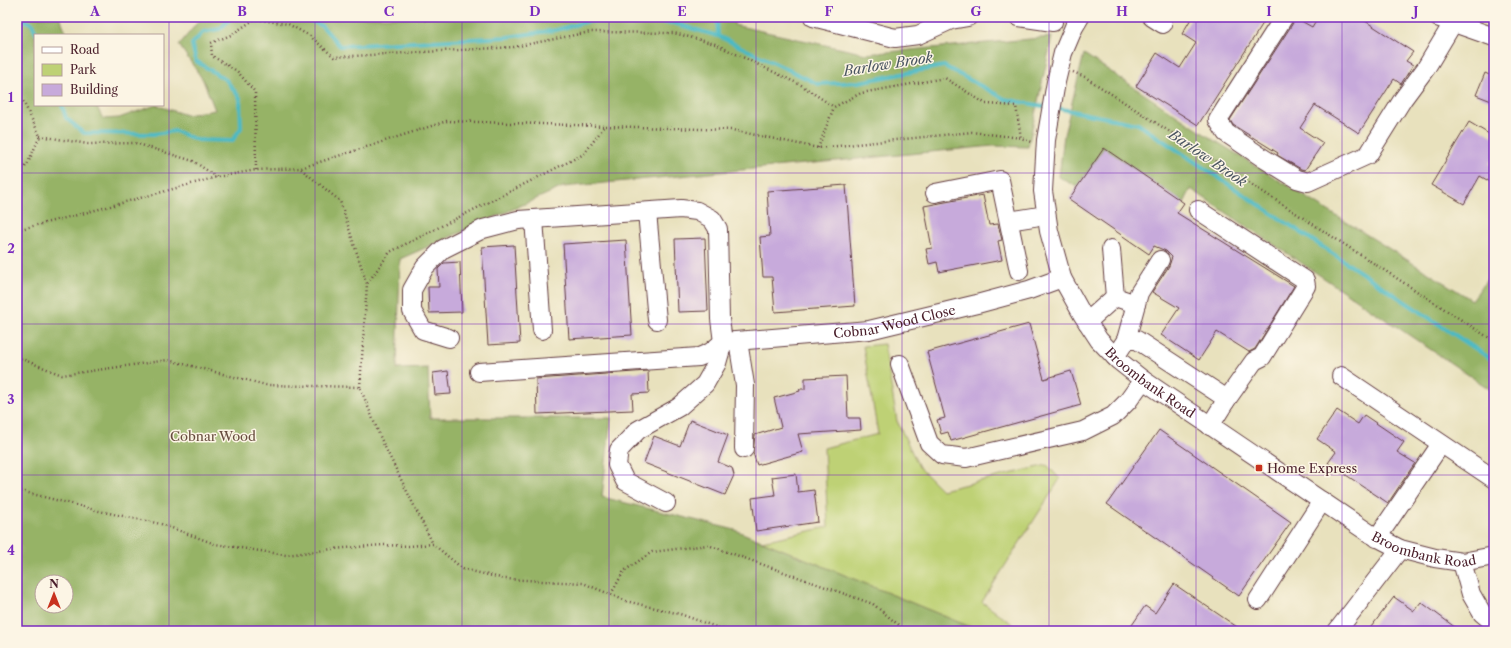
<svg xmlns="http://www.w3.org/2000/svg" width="1511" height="648" font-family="'Libre Caslon Text',serif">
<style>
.green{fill:#bed175;stroke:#847850}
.forest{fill:#96b366;stroke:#706948;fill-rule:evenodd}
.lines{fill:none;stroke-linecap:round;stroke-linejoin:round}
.stream{stroke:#4bb9c4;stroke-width:4}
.building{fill:#c7aadb}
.minor-casing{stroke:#623c41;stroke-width:20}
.path{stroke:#623c41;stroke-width:2.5;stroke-dasharray:1 3;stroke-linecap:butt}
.minor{stroke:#fff;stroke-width:18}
.grid{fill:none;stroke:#7b2cbf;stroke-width:1;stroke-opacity:0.55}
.poi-dot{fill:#c8321e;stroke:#fcf5e5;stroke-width:1.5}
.labels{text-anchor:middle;stroke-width:3;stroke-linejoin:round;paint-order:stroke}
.street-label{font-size:13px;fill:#4a1f2b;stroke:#fcf5e5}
.park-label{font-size:13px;fill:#674c3e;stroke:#fcf5e5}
.poi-label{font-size:13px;fill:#4a1f2b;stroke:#fcf5e5;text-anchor:start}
.water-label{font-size:14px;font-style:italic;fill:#4a5561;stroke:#fcf5e5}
.neatline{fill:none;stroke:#7b2cbf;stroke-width:1.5}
.grid-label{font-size:13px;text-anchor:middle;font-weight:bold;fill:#7b2cbf}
</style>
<rect width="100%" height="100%" fill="#fcf5e5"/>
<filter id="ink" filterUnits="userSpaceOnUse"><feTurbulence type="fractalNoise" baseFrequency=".025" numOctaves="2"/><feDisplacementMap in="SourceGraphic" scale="8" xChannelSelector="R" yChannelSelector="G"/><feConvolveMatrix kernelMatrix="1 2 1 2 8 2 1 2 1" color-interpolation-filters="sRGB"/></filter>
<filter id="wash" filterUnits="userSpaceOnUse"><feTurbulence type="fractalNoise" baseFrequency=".012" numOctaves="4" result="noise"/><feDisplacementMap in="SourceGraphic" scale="16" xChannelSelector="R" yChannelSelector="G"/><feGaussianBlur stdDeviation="0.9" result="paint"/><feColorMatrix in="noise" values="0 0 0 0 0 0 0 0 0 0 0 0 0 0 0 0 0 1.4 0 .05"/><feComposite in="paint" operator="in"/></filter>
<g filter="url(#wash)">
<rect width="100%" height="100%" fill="#e8e1bd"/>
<path class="green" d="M884 344 897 421 919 467 942 490 1047 465 1060 479 982 602 1022 631H980L762 541 828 527 824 448 878 434 863 346Z"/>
<path class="forest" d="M17 17H60L67 35H35V105H96L103 119 119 118 156 105 186 115 215 110 203 80 179 45 202 17H734V25L866 54 1052 37 1028 147 993 146 563 187 400 259 397 369 428 368 430 418H611L602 497 735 530 980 631H17ZM42 582H66V606H42Z
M1084 54 1206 135 1472 300 1494 270V392L1191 189 1184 203 1104 148 1077 187 1059 177 1064 135Z"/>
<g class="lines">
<path class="stream" d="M18 17 32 24 37 35
M302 17 322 26 340 46 507 37 556 30 589 21 673 23 718 36 818 84 859 82 944 66 1005 99 1048 107
M717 17 718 36
M62 105 66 118 84 133 154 134 175 131 197 140 232 141 241 128 240 98 226 80 196 61 192 44 203 32 220 29 232 17
M1057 108 1138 124 1494 361"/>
</g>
<g id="blocks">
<path class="building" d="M1192 17H1267L1198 125 1136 86 1157 53 1180 68 1196 43 1182 34Z
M1294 17 1312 27 1318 17H1359L1413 52 1406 61 1413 65 1401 84 1394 79 1359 133 1315 105 1300 128 1323 143 1305 170 1301 169 1277 155 1278 153 1233 125 1230 120 1293 23Z
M1485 73 1494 77V102L1476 95Z
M1469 122 1494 137V156L1489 164 1494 167V184L1480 176 1464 204 1431 185Z
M1104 148 1184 203 1177 213 1294 286 1255 349 1249 352 1217 332 1199 360 1161 335 1179 308 1152 292 1169 266 1172 257 1166 251 1154 246 1149 254 1069 199Z
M846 185 855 306 775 312 772 277H763L760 237 770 236 767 191Z
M983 195 989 225 998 224 1002 240 998 241 1002 260 939 272 937 262 929 264 926 249 932 248 924 206Z
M705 238 708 311 678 312 675 239Z
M626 240 632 335 569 339 563 244Z
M514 245 520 343 488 345 482 247Z
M460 262 462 312 429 313 428 287H439L438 269 444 263Z
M1029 324 1044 379 1071 371 1081 405 951 441 948 432 941 434 937 420 945 418 927 352Z
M448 371 451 394 435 395 433 373Z
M648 371 649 393 632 394 633 410 537 414 536 379Z
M846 376 848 418H860L861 430 798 434 803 452 757 465 753 453 755 435 781 427 774 398 800 391 799 389H805V378Z
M1337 410 1358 424 1364 415 1404 442 1397 452 1415 463 1388 503 1328 463 1336 452 1317 439Z
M690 420 728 435 718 462 732 468 734 475 725 495 644 463 654 436 680 446Z
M1159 430 1291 522 1239 596 1107 504Z
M796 474 798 492 814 490 818 522 756 531 752 498 775 495 772 477Z
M1174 584 1243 631H1128L1145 606 1155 613Z
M1394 597 1414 611 1421 602 1460 631H1368Z"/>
</g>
</g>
<g filter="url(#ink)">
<use href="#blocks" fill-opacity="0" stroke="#623c41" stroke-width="1"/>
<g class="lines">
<g class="minor-casing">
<g id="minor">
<path d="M813 17 895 38 918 35 951 20 968 17"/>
<path d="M1019 17 1053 22"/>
<path id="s1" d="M1080 17 1074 27 1063 53 1056 82 1046 140 1043 191 1049 231 1062 278 1082 314 1099 340 1119 361 1143 380 1369 533 1400 549 1435 558 1462 562 1494 556"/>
<path d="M1152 17 1163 24"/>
<path d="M1284 17 1218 120 1226 133 1263 158 1297 179 1308 182 1368 155 1403 99 1426 68 1453 23"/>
<path d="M1437 17 1494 37"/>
<path d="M935 193 1000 180 1019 271"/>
<path d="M1198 210 1305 280 1306 286 1262 357 1254 361 1225 402"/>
<path d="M647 212 657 320"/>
<path d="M534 219 542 330"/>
<path d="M1009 221 1046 215"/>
<path d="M1111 249 1115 297"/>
<path d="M1087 322 1115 297 1136 304"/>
<path d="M449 338 423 330 412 311V290L425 267 443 249 483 229 518 220 681 209 697 211 712 219 718 229 720 319 723 342 717 363 705 384 679 407 638 430 619 450 617 465 625 481 666 503"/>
<path d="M1126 340 1139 293 1160 260"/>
<path d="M738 341 745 385 744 449"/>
<path id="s2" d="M723 342 869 330 977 304 1029 290 1062 278"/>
<path d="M1115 357 1126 340H1137L1221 395 1225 402 1210 426"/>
<path d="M900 364 929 443 942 455 966 458 1083 431 1113 416 1128 401 1143 380"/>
<path d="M479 372 699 357 711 352 723 342"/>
<path d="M1341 376 1494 479"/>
<path d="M1377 538 1441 444"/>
<path d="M1462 562 1471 594 1482 613 1494 623"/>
<path d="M1258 600 1322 501"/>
<path d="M1337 631 1400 549"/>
</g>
</g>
<path class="path" d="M418 17 425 20 460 17
M1073 72 1085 77 1494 341
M17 97 22 99 40 136 27 165 17 175
M40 136 88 144 135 143 193 161 217 177
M818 148 834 107
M301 169 340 201 367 284
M256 170 255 92 237 71 212 56 211 43 231 35 255 19 288 24 310 36 334 57 514 47 590 32 674 33 715 44 801 85 834 107 861 93 945 78 986 104 1016 106 1021 138
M17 230 81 214 217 177 256 170 301 168 447 121 732 130 818 148 972 132 1021 138 1032 142
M17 357 62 375 168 360 266 385 360 387 381 439 433 544
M360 387 367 284 390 252 584 154 604 127
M17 490 99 511 161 524 215 544 286 555 333 549 383 545 409 546 433 544 463 569 505 579 583 583 626 601 680 614 727 631
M611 594 624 571 652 552 708 545 873 604 906 631"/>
<use href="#minor" class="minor"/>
</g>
</g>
<path class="grid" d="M169 17V631M315 17V631M462 17V631M609 17V631M756 17V631M902 17V631M1049 17V631M1196 17V631M1342 17V631M17 173H1494M17 324H1494M17 475H1494"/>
<rect class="poi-dot" x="1255" y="464" width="8" height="8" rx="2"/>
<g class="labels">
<g class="street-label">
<text dy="5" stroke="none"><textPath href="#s2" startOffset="173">Cobnar Wood Close</textPath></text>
<text dy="5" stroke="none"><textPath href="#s1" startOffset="408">Broombank Road</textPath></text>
<text dy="5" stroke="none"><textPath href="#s1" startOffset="732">Broombank Road</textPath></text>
</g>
<g class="park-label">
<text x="213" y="441">Cobnar Wood</text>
</g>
<g class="poi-label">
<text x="1267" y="473">Home Express</text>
</g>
<g class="water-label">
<text transform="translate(888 64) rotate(-9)" y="5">Barlow Brook</text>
<text transform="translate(1208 158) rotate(34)" y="5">Barlow Brook</text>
</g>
</g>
<rect width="1511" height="648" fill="none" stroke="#fcf5e5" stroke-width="44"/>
<rect x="34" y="34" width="130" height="72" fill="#fcf5e5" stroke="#b59f9b"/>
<rect x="42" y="47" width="20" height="6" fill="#ffffff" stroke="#b59f9b"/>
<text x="70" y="54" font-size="12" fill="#4a1f2b">Road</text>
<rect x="42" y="64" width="20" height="12" fill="#bed175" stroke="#b59f9b"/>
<text x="70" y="74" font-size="12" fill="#4a1f2b">Park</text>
<rect x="42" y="84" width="20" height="12" fill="#c7aadb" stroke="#b59f9b"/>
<text x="70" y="94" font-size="12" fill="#4a1f2b">Building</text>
<g transform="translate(54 594)"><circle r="19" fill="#fcf5e5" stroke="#b59f9b"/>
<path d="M0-3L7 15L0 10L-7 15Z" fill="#c8321e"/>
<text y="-6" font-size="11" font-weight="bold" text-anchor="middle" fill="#4a1f2b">N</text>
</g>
<rect x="22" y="22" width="1467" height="604" class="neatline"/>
<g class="grid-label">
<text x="95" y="16">A</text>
<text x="242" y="16">B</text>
<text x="389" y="16">C</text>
<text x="535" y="16">D</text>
<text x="682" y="16">E</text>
<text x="829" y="16">F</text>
<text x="976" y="16">G</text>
<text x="1122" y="16">H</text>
<text x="1269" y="16">I</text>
<text x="1416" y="16">J</text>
<text x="11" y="102">1</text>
<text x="11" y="253">2</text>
<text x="11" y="404">3</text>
<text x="11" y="555">4</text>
</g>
</svg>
